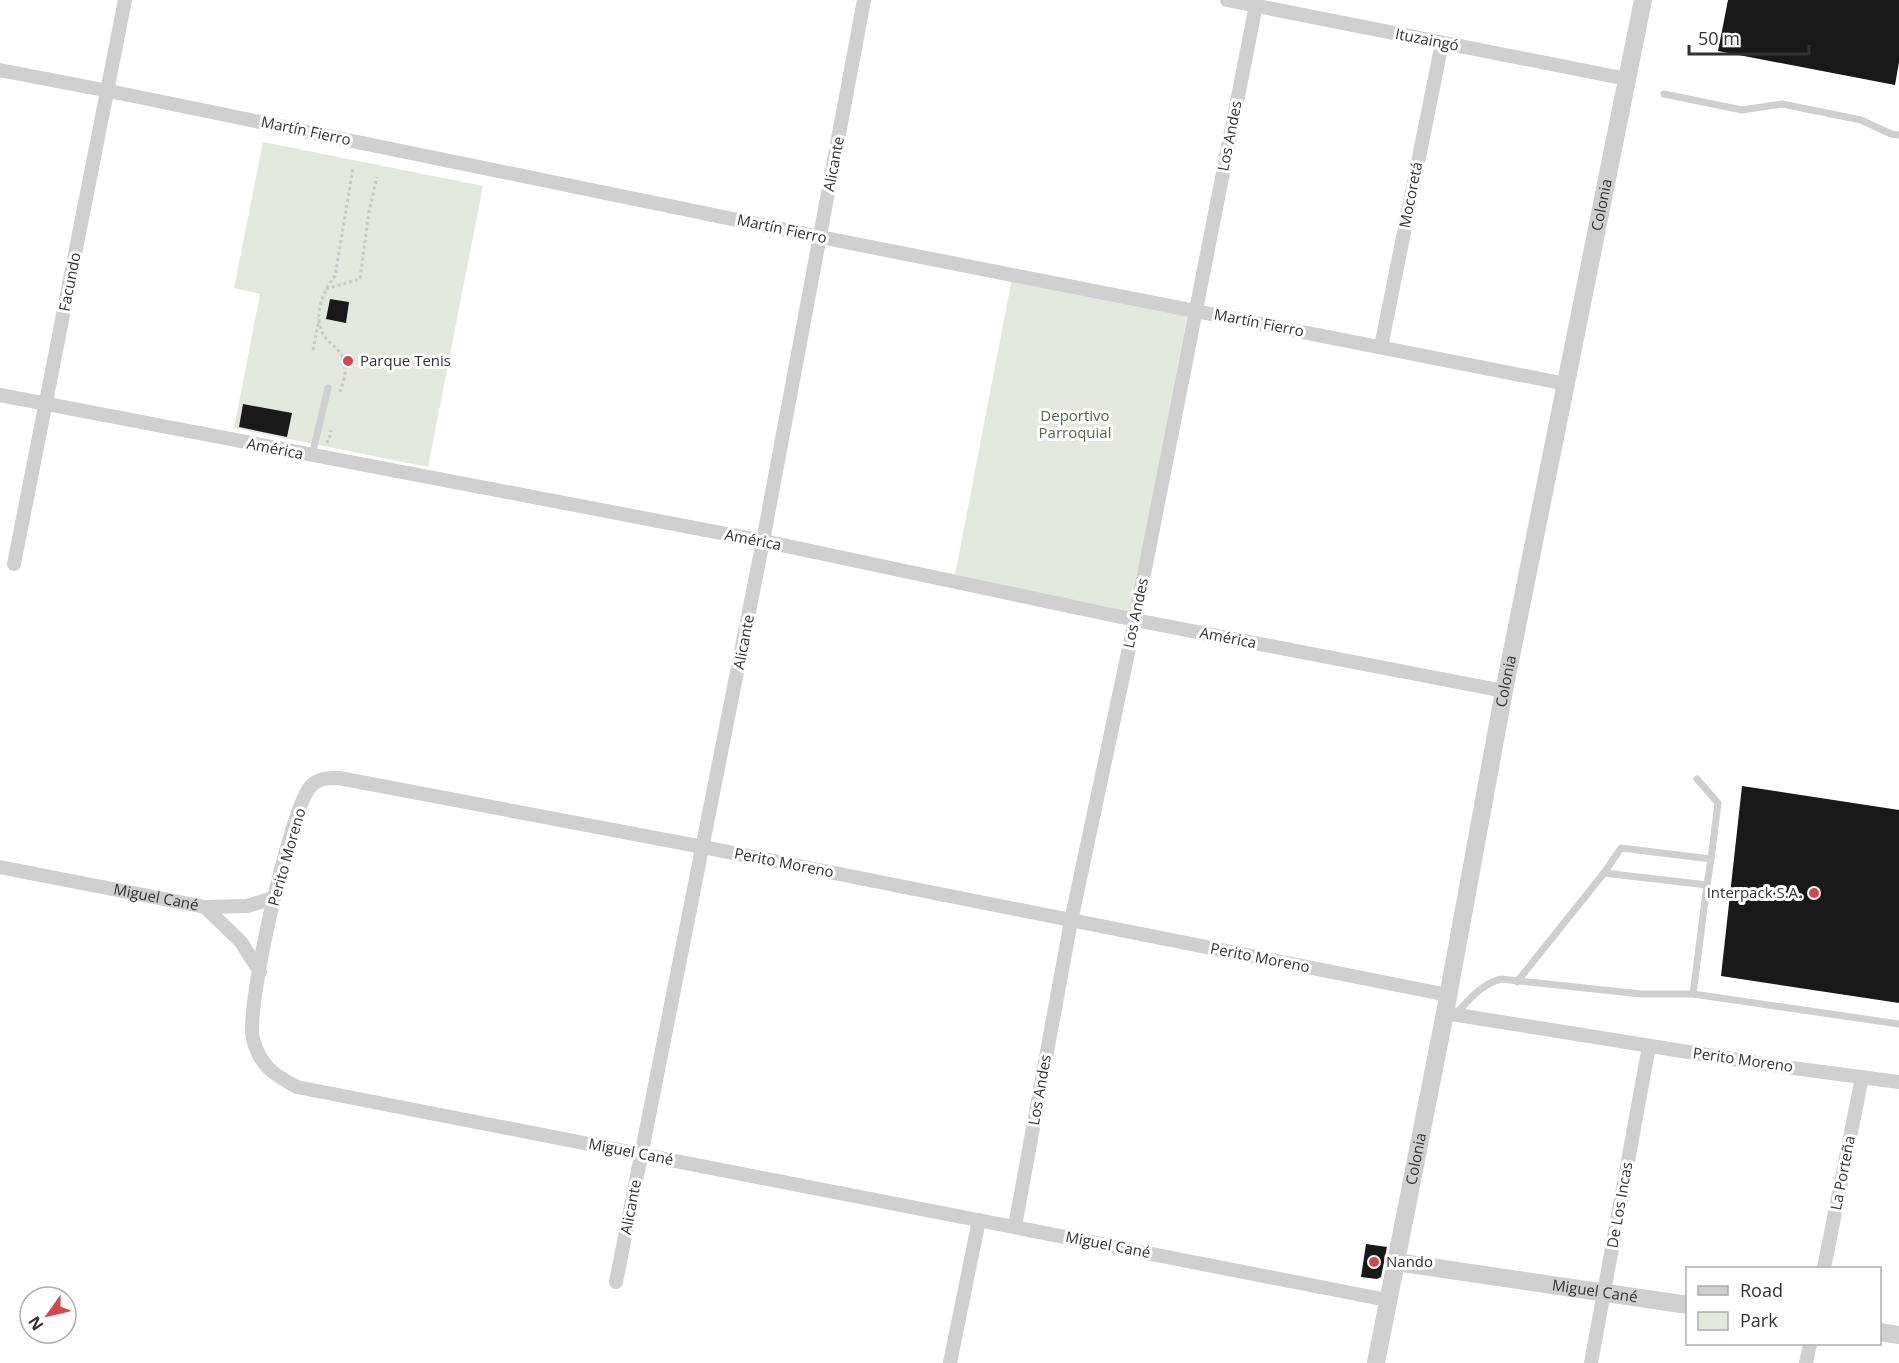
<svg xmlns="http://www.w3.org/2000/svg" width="1899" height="1363" font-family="'Open Sans',sans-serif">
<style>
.green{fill:#e2e8dc}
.building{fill:#191919}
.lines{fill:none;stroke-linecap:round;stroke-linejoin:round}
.path{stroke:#c9c9c9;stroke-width:3;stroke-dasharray:3 3;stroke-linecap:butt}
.service{stroke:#cfcfcf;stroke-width:7}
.minor{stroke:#cfcfcf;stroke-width:14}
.tertiary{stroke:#cfcfcf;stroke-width:18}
.poi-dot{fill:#d7464e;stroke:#fff;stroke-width:2}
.labels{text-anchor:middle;stroke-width:6;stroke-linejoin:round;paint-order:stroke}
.street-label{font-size:15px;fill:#323232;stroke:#fff}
.poi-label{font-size:15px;fill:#323232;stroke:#fff;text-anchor:start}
.park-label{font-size:15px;fill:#546a42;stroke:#fff}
</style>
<rect width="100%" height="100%" fill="#fff"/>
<path class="green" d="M263 142 483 186 428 467 234 428 260 294 234 288Z
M1012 278 1188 313 1129 616 954 580Z"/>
<path class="building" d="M1728 0H1899V62L1895 85 1718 51Z
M330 299 349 302 346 323 326 319Z
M243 404 292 413 287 437 239 427Z
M1742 786 1899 810V1003L1721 976Z
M1366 1244 1387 1247 1381 1277 1377 1279 1361 1277Z"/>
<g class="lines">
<path class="path" d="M326 289 360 279 369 211 377 177
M313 350 319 319
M340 392C342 385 346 376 345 368 345 350 329 345 323 334 313 315 323 291 335 276L353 168
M326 442 329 441 331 430"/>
<path class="service" d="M1664 94 1742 110 1782 104 1861 120 1891 134 1899 135
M312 455 328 388
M1697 779 1718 803 1711 859
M1604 873 1621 848 1711 859 1707 885
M1517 982 1604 873 1707 885 1693 994
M1455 1015C1468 1001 1481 984 1501 979L1641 994H1693L1899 1024"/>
<g class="minor">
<path d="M1227 0 1627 79"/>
<path d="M0 70 109 91 820 237 1566 384"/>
<path d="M1381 347 1442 43"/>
<path d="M0 395 763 541 1135 620 1504 691"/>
<path d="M14 564 125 0"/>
<path id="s1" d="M0 867 205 907 241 942 260 972"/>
<path d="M205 907 247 906 273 898"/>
<path d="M1445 1013 1763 1064 1899 1082"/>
<path d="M1015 1226 1071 921 1135 620 1257 0"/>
<path d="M1824 1268 1862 1077"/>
<path d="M616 1282 763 541 864 0"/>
<path d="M1387 1300 297 1087C274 1075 260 1066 253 1039 245 1009 290 811 310 787 318 778 328 778 339 778L703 847 1448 995"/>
<path d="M950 1363 979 1220"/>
<path d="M1591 1363 1649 1046"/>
<path d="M1806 1363 1810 1344"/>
</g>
<g class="tertiary">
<path id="s2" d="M1396 1262 1688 1305"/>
<path d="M1880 1332 1899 1335"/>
<path id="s3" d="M1376 1363 1445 1013 1504 691 1643 0"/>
</g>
</g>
<g class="poi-dot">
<circle cx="348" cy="361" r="6"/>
<circle cx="1814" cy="893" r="6"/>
<circle cx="1374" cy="1262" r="6"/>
</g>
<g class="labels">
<g class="street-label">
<text transform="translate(1427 40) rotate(11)" y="5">Ituzaingó</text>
<text transform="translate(306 131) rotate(12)" y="5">Martín Fierro</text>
<text transform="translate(1230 136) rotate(-79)" y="5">Los Andes</text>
<text transform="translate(834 164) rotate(-79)" y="5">Alicante</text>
<text transform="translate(1411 195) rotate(-79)" y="5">Mocoretá</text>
<text dy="5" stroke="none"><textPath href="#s3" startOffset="1180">Colonia</textPath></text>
<text transform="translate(782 229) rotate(12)" y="5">Martín Fierro</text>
<text transform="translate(70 282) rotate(-79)" y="5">Facundo</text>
<text transform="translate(1259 323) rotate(11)" y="5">Martín Fierro</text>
<text transform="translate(275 449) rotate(11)" y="5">América</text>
<text transform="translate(753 540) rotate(11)" y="5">América</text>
<text transform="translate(1136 613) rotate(-78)" y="5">Los Andes</text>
<text transform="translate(1228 638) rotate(11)" y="5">América</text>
<text transform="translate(744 642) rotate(-79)" y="5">Alicante</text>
<text dy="5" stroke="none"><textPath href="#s3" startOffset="694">Colonia</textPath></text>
<text transform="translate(287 857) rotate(-74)" y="5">Perito Moreno</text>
<text transform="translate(784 863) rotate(11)" y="5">Perito Moreno</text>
<text dy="5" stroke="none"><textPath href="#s1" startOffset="159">Miguel Cané</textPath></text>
<text transform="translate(1260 958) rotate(11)" y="5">Perito Moreno</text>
<text transform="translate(1743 1060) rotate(8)" y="5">Perito Moreno</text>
<text transform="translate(1040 1090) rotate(-80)" y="5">Los Andes</text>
<text transform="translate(631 1152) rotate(11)" y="5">Miguel Cané</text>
<text dy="5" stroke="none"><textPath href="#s3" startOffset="208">Colonia</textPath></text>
<text transform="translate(1843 1173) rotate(-79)" y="5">La Porteña</text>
<text transform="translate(1620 1205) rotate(-80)" y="5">De Los Incas</text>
<text transform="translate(631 1207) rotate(-79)" y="5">Alicante</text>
<text transform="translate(1108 1245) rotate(11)" y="5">Miguel Cané</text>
<text dy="5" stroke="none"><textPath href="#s2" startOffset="201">Miguel Cané</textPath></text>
</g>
<g class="poi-label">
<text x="360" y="366">Parque Tenis</text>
<text x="1802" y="898" text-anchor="end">Interpack S.A.</text>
<text x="1386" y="1267">Nando</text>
</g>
<g class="park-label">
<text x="1075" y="421">Deportivo<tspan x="1075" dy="17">Parroquial</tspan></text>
</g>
</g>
<rect x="1686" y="1267" width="195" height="78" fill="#ffffff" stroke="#adadad" stroke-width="1.5"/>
<rect x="1698" y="1286" width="30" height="9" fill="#cfcfcf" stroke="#adadad" stroke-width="1.5"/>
<text x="1740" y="1297" font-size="18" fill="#323232">Road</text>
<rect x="1698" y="1312" width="30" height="18" fill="#e2e8dc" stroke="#adadad" stroke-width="1.5"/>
<text x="1740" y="1327" font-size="18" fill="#323232">Park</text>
<g transform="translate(48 1315) rotate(236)"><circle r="28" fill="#ffffff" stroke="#adadad" stroke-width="1.5"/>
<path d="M0-4.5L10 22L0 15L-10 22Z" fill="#d7464e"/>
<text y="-9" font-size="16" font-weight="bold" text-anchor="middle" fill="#323232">N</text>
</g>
<path d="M1689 45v9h120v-9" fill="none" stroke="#323232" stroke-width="3"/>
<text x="1698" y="45" font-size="18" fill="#323232" stroke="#ffffff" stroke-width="4.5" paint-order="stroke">50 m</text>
</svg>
